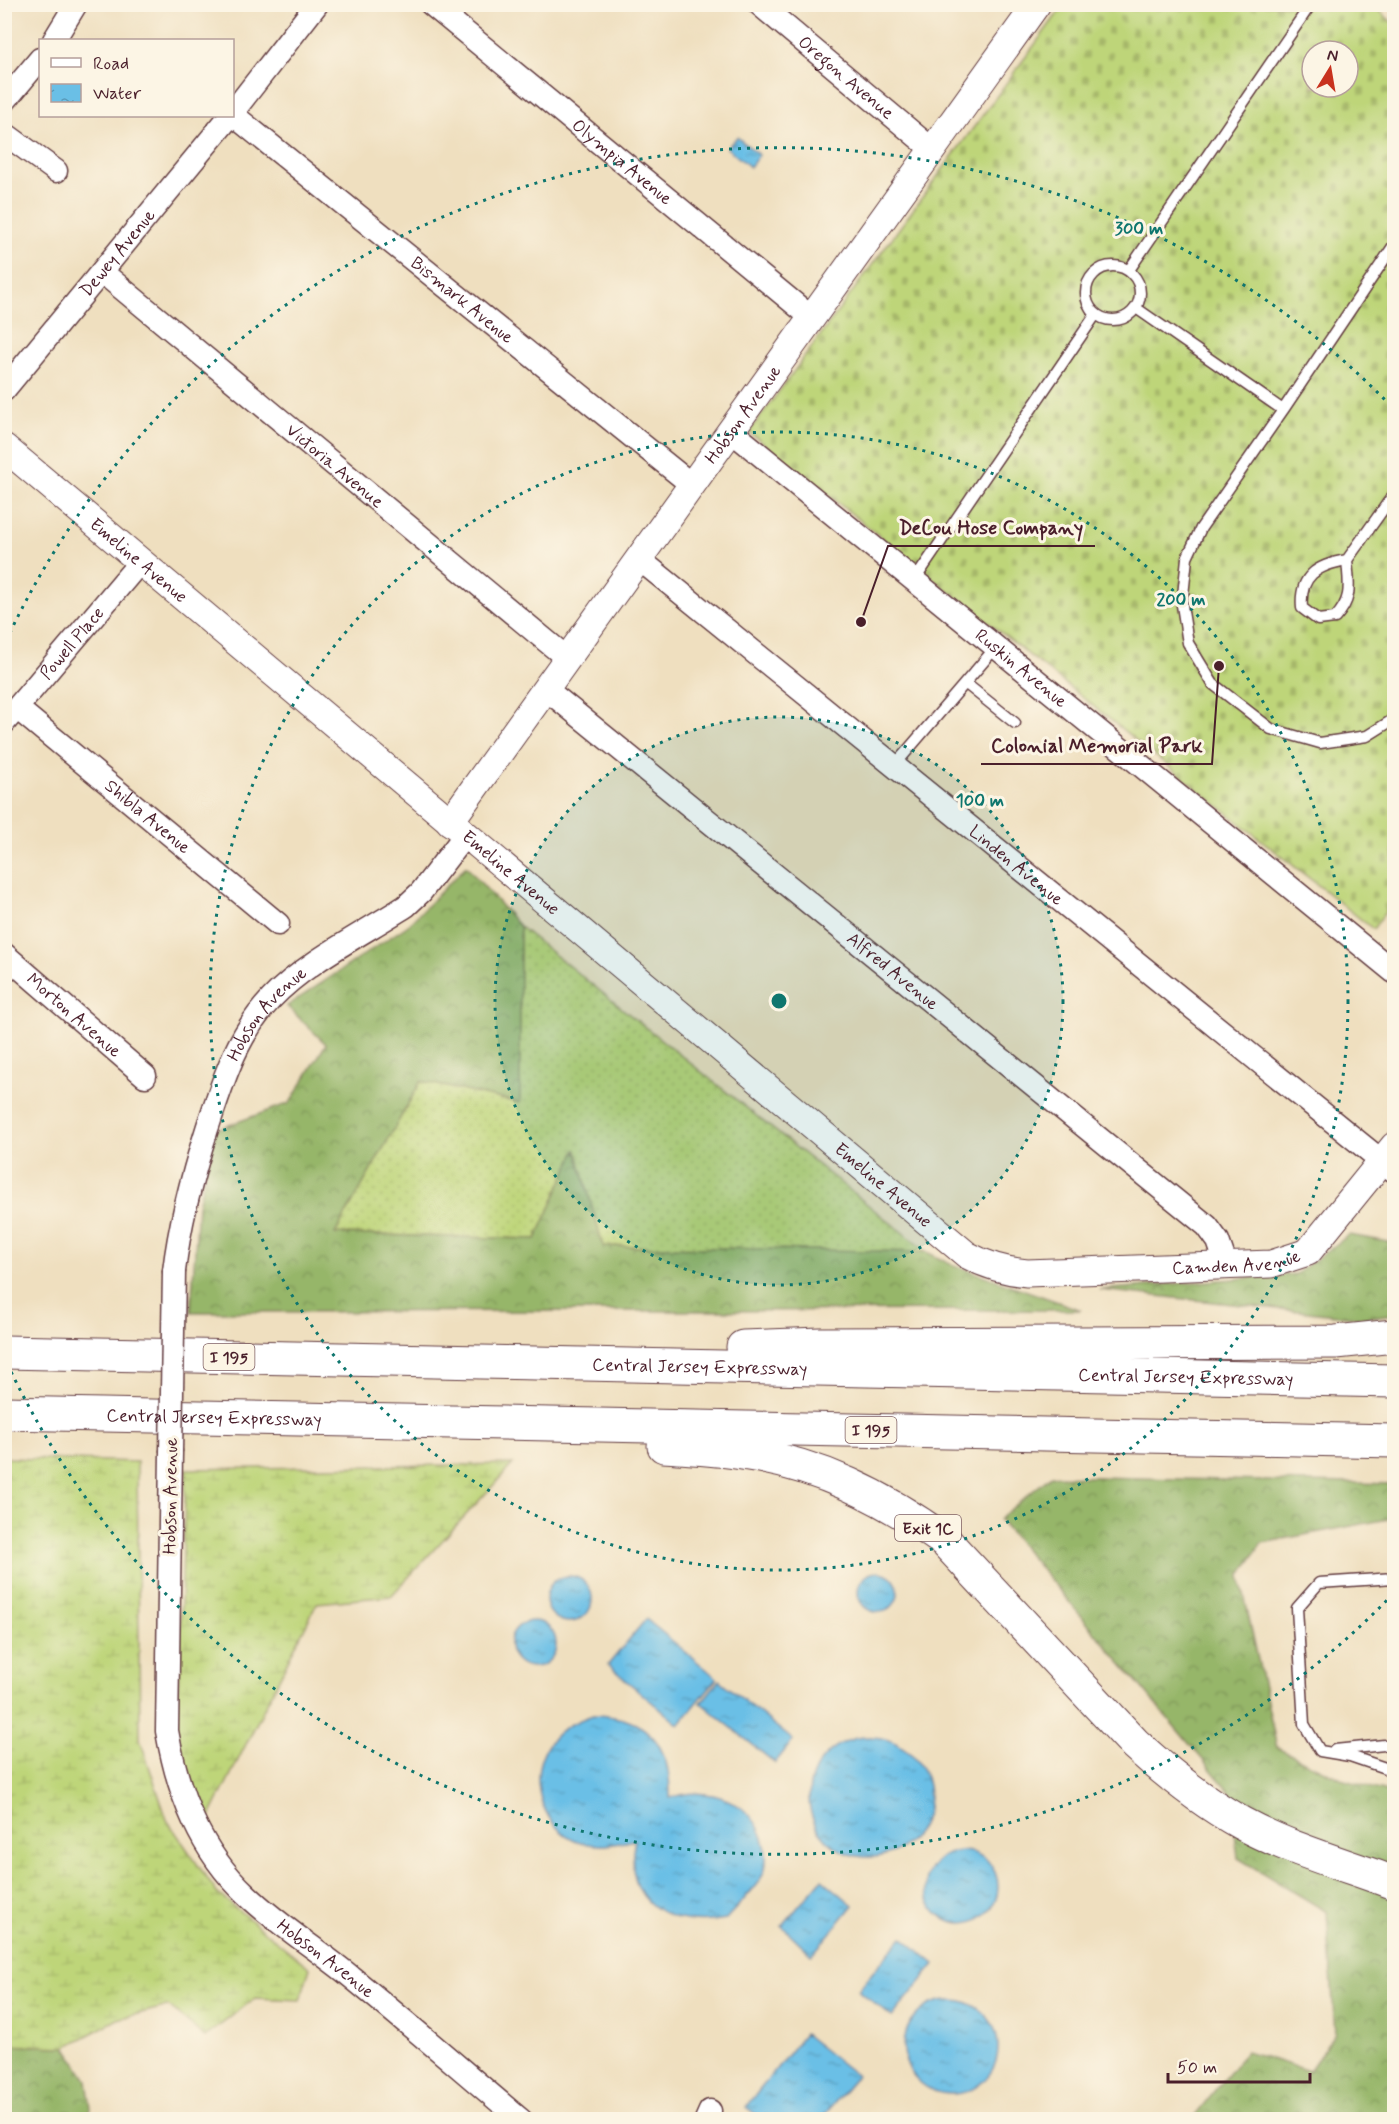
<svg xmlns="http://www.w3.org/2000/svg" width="1399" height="2124" font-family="Mynerve,sans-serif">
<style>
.grass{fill:url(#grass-dots);stroke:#847a52;stroke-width:1.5}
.forest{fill:url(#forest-crowns);stroke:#706a4a;stroke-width:1.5}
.wetland{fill:url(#wetland-marsh);stroke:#847a52;stroke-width:1.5}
.cemetery{fill:url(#cemetery-stones);stroke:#847a52;stroke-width:1.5;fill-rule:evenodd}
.water{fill:url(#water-ripples);stroke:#5a6f88;stroke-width:1.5}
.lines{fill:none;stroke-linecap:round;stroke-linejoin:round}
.service-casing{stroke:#633c41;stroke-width:13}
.minor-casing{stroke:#633c41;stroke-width:25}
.tertiary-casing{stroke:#633c41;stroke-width:29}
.motorway-casing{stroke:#633c41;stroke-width:35}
.service{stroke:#fff;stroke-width:10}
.minor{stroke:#fff;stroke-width:22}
.tertiary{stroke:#fff;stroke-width:27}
.motorway{stroke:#fff;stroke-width:33}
.minor-bridge-casing{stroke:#633c41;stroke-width:25;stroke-linecap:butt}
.minor-bridge{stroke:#fff;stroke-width:22}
.ring{fill:none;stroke:#0f766e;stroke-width:3;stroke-dasharray:3 6}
.labels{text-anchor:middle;stroke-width:6;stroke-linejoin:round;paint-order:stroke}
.shield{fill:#fcf5e5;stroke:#7f5f63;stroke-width:1.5}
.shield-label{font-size:16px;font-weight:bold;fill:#4a1f2b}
.street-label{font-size:18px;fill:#4a1f2b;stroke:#fcf5e5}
.centre{fill:#0f766e;stroke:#fcf5e5;stroke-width:3}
.ring-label{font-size:18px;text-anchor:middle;font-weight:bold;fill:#0f766e;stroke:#fcf5e5;stroke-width:6;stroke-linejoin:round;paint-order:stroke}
.leader{fill:none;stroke:#4a1f2b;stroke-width:2}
.callout-dot{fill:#4a1f2b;stroke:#fcf5e5;stroke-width:2}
.callout-label{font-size:20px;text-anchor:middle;font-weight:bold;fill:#4a1f2b;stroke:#fcf5e5;stroke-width:6;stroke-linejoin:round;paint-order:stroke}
</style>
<defs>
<pattern id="grass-dots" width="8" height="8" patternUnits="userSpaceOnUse" patternTransform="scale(1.5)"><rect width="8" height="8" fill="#bed579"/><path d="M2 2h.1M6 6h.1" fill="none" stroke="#a5b669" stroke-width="1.8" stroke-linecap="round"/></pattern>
<pattern id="forest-crowns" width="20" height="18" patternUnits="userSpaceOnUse" patternTransform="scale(1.5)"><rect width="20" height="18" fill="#96b669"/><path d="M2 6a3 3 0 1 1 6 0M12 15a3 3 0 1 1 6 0" fill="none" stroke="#7c9357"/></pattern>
<pattern id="wetland-marsh" width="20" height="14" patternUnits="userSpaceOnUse" patternTransform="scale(1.5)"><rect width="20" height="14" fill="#bed579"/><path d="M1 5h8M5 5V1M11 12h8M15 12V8" fill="none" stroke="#a5b669"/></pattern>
<pattern id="cemetery-stones" width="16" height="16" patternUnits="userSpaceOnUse" patternTransform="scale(1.5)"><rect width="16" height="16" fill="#bed579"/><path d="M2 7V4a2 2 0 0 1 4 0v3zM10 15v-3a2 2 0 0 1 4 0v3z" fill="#a5b669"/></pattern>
<pattern id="water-ripples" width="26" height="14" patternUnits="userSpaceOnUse" patternTransform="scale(1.5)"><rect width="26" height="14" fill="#6abfe6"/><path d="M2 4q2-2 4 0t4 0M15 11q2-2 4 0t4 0" fill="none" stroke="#599bbb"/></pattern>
</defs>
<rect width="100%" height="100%" fill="#fcf5e5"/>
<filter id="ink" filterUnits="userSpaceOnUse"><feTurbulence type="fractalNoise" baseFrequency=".0167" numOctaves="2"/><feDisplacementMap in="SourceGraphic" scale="12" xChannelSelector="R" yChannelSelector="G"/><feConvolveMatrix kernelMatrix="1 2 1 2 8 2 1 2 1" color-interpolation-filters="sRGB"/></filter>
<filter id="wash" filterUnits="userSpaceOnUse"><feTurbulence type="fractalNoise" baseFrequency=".008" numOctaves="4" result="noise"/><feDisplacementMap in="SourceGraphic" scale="24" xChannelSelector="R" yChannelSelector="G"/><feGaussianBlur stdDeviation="1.35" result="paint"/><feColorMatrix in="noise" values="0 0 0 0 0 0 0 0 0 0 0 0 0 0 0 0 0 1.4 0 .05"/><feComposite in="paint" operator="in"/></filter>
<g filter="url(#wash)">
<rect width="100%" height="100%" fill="#efdfbf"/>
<path class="grass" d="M520 927 927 1252 603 1246 577 1151 536 1239 335 1234 421 1081 520 1103Z"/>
<path class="forest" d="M466 866 520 927V1103L421 1081 335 1234 536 1239 576 1150 603 1246 927 1252 948 1263 1081 1310 191 1312 198 1205 215 1130 290 1103 326 1044 287 1006 407 926Z
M1349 1235 1394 1243V1314L1364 1318 1100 1290 1296 1274Z
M1051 1476 1394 1484V1518L1262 1543 1240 1576 1277 1748 1341 1779 1394 1794V2119H1192L1246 2051 1309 2071 1335 2033 1327 1912 1238 1858 1230 1792 999 1519Z
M5 2045 66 2047 87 2080 91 2109 81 2119 5 2120Z"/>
<path class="wetland" d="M5 1458 137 1462 140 1739 167 1820 217 1893 310 1968 300 2000 255 1998 205 2037 168 2006 118 2019 66 2047 5 2045Z
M513 1464 391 1596 317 1603 207 1822 176 1745 186 1469Z"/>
<path class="cemetery" d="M1064 5H1373L1394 24V900L1373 929 749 432ZM1312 51H1348V87H1312Z"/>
<path class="water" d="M737 137 759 155 750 167 727 148Z
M858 1592a20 20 0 1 1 40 0a20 20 0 1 1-40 0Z
M546 1599a23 23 0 1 1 46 0a23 23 0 1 1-46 0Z
M646 1619 717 1678 679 1725 608 1665Z
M510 1644a23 23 0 1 1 46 0a23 23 0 1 1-46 0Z
M719 1680 793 1740 775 1763 701 1703Z
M593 1715C648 1716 671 1744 670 1798 709 1784 755 1802 765 1845 766 1853 767 1865 764 1872 759 1886 736 1907 726 1919 671 1930 621 1903 635 1840 617 1843 602 1848 584 1843 544 1834 525 1779 548 1745 558 1729 576 1721 593 1715Z
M809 1797a60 60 0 1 1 120 0a60 60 0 1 1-120 0Z
M926 1887a36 36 0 1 1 72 0a36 36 0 1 1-72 0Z
M822 1879 853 1905 812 1955 782 1926Z
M902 1937 935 1964 892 2017 858 1990Z
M904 2047a47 47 0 1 1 94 0a47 47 0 1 1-94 0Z
M804 2034 857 2076 821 2119H762L746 2107Z"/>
</g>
<g filter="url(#ink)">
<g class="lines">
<g class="service-casing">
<path id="service" d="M1086 293a27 27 0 1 1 54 0a27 27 0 1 1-54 0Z
M1129 270 1311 4
M1136 308 1283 410 1201 528 1187 558 1182 605 1188 643 1213 684 1271 729 1320 743 1367 736 1394 719
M1283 410 1394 245
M1347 560C1317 565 1299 576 1302 608L1318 620 1335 618C1353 599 1349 585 1347 560L1394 494
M914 581 1096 314
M965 683 1015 723
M894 766 996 647
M1394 1578 1319 1583 1297 1608 1304 1724 1320 1751 1350 1756 1394 1771
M1335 1750 1394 1744"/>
</g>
<g class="minor-casing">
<g id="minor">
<path id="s1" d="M431 4 812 318"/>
<path id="s2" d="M759 4 933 150"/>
<path d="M54 40 76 4"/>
<path d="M4 102 40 59"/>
<path d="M232 113 317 4"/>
<path id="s3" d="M232 114 692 485"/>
<path d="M4 133 56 171"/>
<path id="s4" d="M102 272 568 659"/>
<path id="s5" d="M4 390 230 116"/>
<path id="s6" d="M731 431 1394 972"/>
<path id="s7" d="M639 559 1394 1171"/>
<path id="s8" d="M546 689 1207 1226 1218 1241 1226 1264"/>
<path id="s9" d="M17 708 278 924"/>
<path id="s10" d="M4 723 140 562"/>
<path id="s11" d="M4 954 145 1076"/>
<path id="s12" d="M174 1271C180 1221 192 1176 207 1129 223 1081 236 1036 271 999 304 963 364 933 406 906L421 892 465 835"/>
<path id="s13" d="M171 1452 167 1731C178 1794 200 1851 247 1895 278 1925 317 1949 350 1976 408 2023 464 2072 521 2120"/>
<path d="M706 2120 710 2111"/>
</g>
</g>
<g class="tertiary-casing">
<g id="tertiary">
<path id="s14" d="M4 447 967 1255C987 1266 1005 1271 1027 1273L1271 1264 1308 1252 1394 1146"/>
<path id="s15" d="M450 822 1037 4"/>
</g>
</g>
<g class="motorway-casing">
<g id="motorway">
<path d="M743 1347 820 1344 1336 1342 1394 1336"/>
<path id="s16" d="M4 1352 1394 1381"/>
<path id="s17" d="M4 1413 1394 1441"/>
<path d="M664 1446C690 1448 716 1449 742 1453 818 1464 883 1496 945 1541L1135 1744C1168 1774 1202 1801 1241 1823 1289 1849 1343 1864 1394 1883"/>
</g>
</g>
<use href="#service" class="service"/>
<use href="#minor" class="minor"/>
<use href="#tertiary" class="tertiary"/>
<use href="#motorway" class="motorway"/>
<g class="minor-bridge-casing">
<path id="minor-bridge" d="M171 1452 174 1271"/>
</g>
<use href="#minor-bridge" class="minor-bridge"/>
</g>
</g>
<circle cx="779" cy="1001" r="284" fill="#0f766e" fill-opacity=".12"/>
<g class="ring">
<circle cx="779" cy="1001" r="284"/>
<circle cx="779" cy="1001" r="569"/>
<path d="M1393 1594A853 853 0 0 1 6 1361M6 641A853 853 0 0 1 1393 408"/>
</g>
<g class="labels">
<g class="shield">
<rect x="203.5" y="1344" width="51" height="26" rx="4.5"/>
<rect x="845.5" y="1417" width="51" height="26" rx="4.5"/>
<rect x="895" y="1515" width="66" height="26" rx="4.5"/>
</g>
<g class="shield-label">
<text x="229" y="1363">I 195</text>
<text x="871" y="1436">I 195</text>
<text x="928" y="1534">Exit 1C</text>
</g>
<g class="street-label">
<text dy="6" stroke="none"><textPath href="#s2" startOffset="114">Oregon Avenue</textPath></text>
<text dy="6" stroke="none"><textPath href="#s1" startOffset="248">Olympia Avenue</textPath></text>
<text dy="6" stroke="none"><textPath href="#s5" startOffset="178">Dewey Avenue</textPath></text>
<text dy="6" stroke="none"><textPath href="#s3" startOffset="296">Bismark Avenue</textPath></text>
<text dy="6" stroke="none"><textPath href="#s15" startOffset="502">Hobson Avenue</textPath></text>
<text dy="6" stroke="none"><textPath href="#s4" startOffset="303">Victoria Avenue</textPath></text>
<text dy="6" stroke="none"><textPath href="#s14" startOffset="176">Emeline Avenue</textPath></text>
<text dy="6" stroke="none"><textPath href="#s10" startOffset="105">Powell Place</textPath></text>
<text dy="6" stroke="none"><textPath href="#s6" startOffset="375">Ruskin Avenue</textPath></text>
<text dy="6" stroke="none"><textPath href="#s9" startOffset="170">Shibla Avenue</textPath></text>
<text dy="6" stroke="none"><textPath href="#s7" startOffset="486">Linden Avenue</textPath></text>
<text dy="6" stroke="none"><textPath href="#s14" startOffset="662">Emeline Avenue</textPath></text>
<text dy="6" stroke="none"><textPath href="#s8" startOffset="447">Alfred Avenue</textPath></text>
<text dy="6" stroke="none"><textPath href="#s11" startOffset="93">Morton Avenue</textPath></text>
<text dy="6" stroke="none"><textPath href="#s12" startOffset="278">Hobson Avenue</textPath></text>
<text dy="6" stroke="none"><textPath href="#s14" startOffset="1148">Emeline Avenue</textPath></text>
<text dy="6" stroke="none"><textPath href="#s14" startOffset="1530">Camden Avenue</textPath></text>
<text dy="6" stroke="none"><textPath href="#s16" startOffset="696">Central Jersey Expressway</textPath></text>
<text dy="6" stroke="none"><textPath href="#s16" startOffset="1182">Central Jersey Expressway</textPath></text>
<text dy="6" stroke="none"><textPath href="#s17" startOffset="210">Central Jersey Expressway</textPath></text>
<text transform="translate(170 1496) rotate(-89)" y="6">Hobson Avenue</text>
<text dy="6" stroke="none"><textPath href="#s13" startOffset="566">Hobson Avenue</textPath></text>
</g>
</g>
<circle cx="779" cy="1001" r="9" class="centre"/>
<g class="ring-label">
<text x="1139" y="234">300 m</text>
<text x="1181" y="605">200 m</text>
<text x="980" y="806">100 m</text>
</g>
<path class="leader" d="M861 622L888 546H1095M1219 666L1212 764H981"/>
<g class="callout-dot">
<circle cx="861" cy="622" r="6"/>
<circle cx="1219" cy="666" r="6"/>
</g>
<g class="callout-label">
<text x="991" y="534">DeCou Hose Company</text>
<text x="1097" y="752">Colonial Memorial Park</text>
</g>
<rect width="1399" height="2124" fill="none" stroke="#fcf5e5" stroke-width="24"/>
<rect x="39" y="39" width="195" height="78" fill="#fcf5e5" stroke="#b59f9b" stroke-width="1.5"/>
<rect x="51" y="58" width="30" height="9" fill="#ffffff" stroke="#b59f9b" stroke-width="1.5"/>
<text x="93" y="69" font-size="18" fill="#4a1f2b">Road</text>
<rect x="51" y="84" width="30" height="18" fill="url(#water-ripples)" stroke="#b59f9b" stroke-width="1.5"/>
<text x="93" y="99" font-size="18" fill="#4a1f2b">Water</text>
<g transform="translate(1330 69) rotate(11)"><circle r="28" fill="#fcf5e5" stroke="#b59f9b" stroke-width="1.5"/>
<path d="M0-4.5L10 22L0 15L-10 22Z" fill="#c8321e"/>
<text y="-9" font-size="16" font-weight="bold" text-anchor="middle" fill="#4a1f2b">N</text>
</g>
<path d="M1168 2073v9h142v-9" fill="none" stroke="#4a1f2b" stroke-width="3"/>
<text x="1177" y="2073" font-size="18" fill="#4a1f2b" stroke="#fcf5e5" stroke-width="4.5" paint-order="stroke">50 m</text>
</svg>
